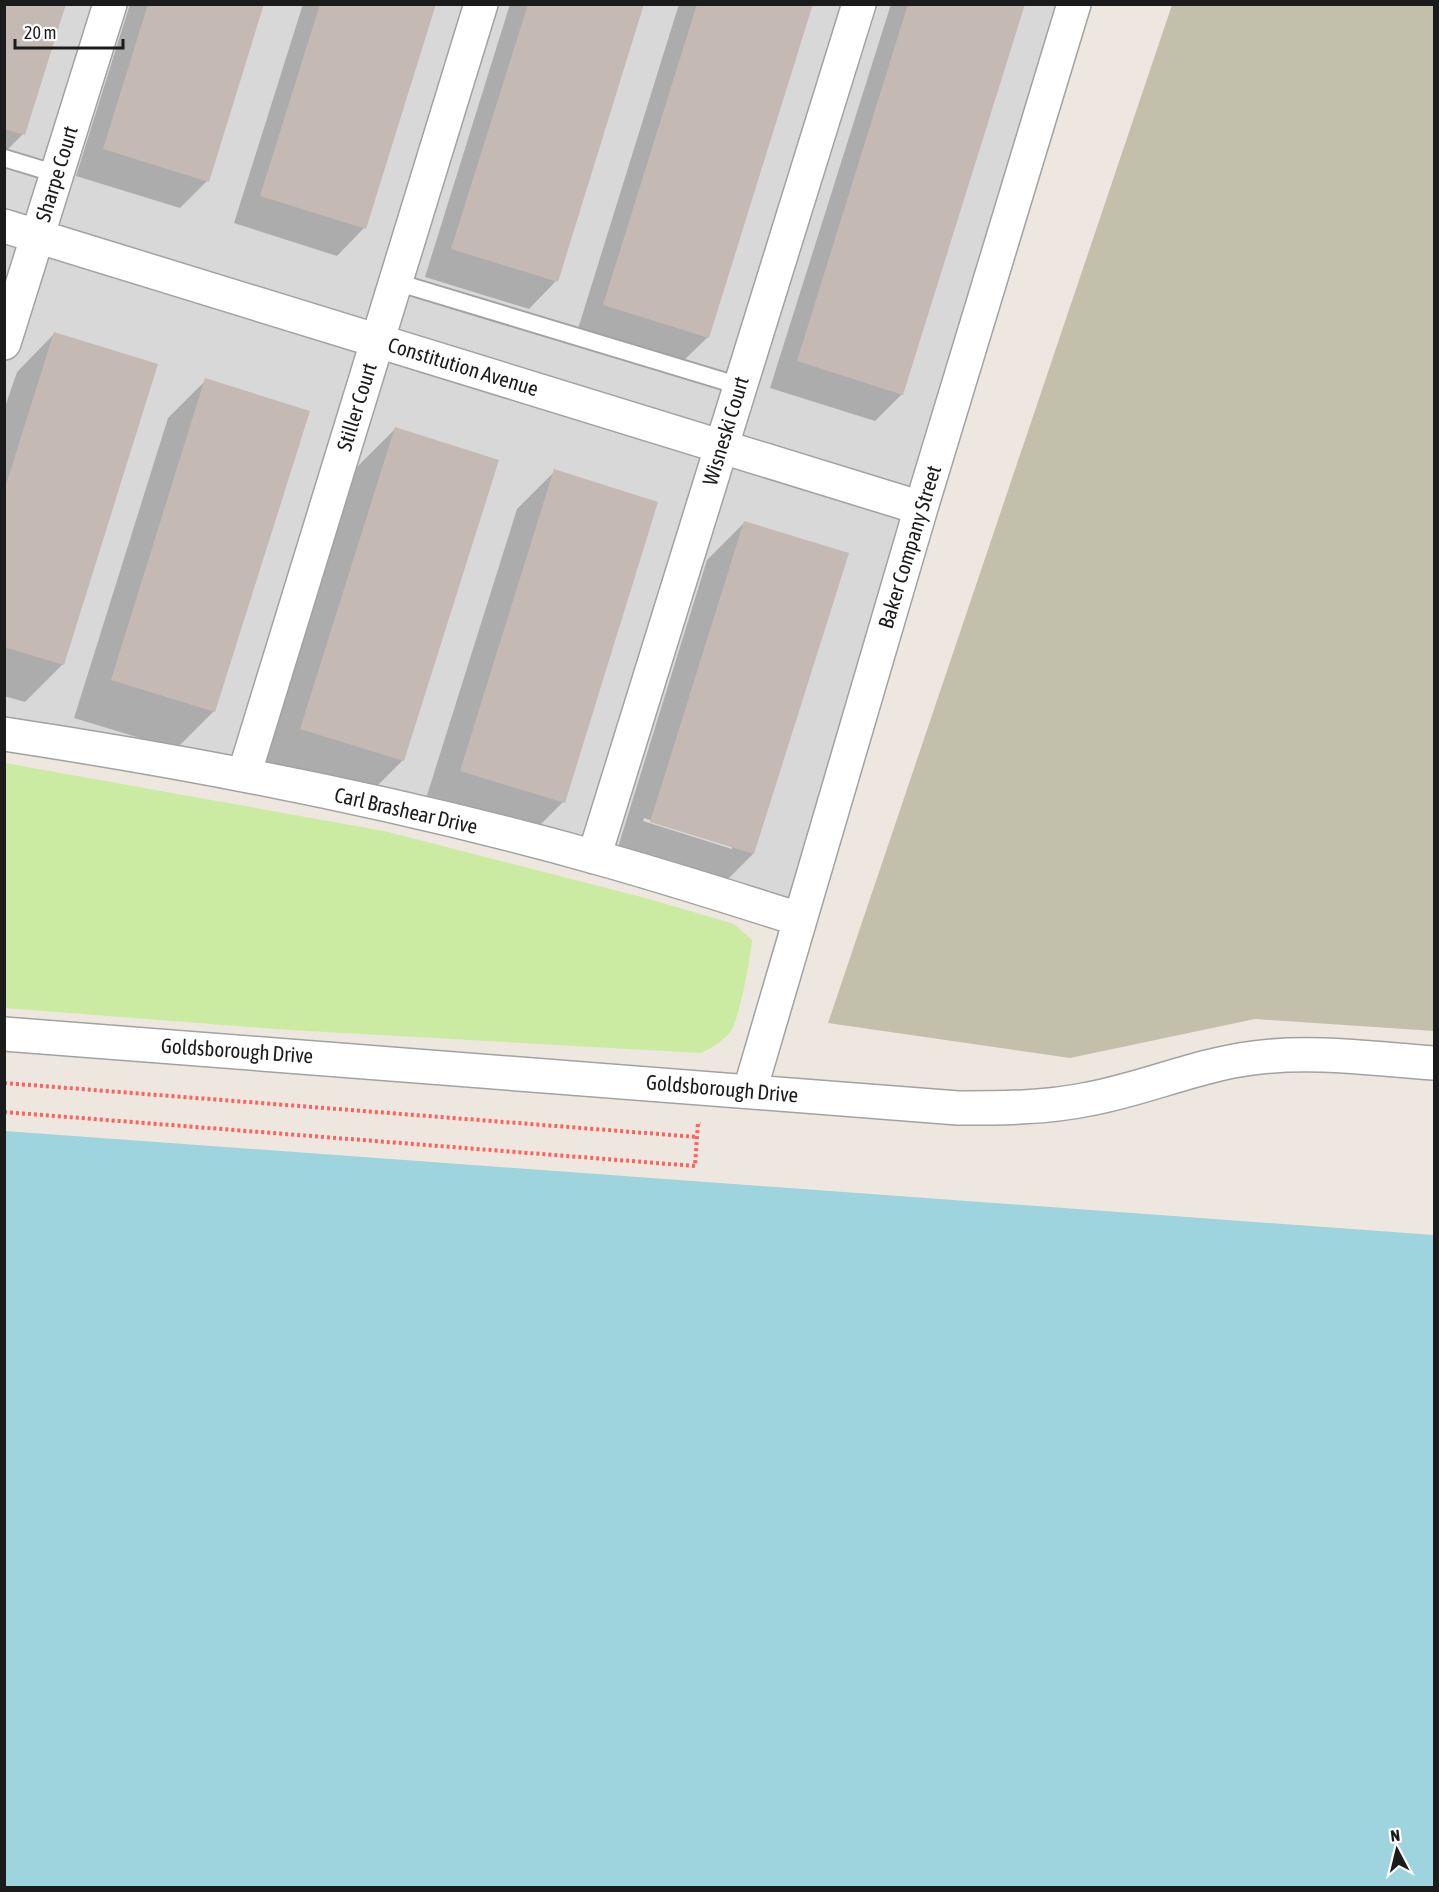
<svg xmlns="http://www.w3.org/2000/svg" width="1439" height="1892" font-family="'Asap Condensed',sans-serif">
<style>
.residential{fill:#d9d8d8}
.construction{fill:#c2c0ab}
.grass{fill:#cbeba2}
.water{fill:#9dd4dd}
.shadow{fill:#0003;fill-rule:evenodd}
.building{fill:#c5b9b3}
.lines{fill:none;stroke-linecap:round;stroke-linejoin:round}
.service-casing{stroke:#a2a2a2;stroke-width:20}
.minor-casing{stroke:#a2a2a2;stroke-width:36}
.tertiary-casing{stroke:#a2a2a2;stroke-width:36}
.path{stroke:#ff625e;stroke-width:4;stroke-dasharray:3 3;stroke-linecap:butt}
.service{stroke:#fff;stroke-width:16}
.minor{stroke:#fff;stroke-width:33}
.tertiary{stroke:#fff;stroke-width:33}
.labels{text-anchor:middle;stroke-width:5;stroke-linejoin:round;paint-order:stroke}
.street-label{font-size:21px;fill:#1b1b1b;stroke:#fff}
</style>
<rect width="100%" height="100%" fill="#ede7df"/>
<path class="residential" d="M4 5H1074L799 919 699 888 5 734Z"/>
<path class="construction" d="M1172 5H1434V1031L1255 1019 1070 1058 828 1023Z"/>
<path class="grass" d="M5 763 384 831 649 899 734 924 752 940C751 956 739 1019 731 1031 723 1041 713 1047 701 1053L290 1030 5 1008Z"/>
<path class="water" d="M5 1131 1434 1235V1887H5Z"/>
<path class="shadow" d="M4 4 23 134 4 153Z
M130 4H262L207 181 180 208 76 176Z
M303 4H434L364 228 337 256 234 223Z
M510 4H643L556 281 529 309 425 277Z
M679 4H812L708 337 680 364 577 332Z
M891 4H1023L902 394 875 421 770 388Z
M54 334 63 664 25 702 4 696V410L17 372Z
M206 380 214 711 176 749 74 718 168 418Z
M395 429 403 760 365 798 264 767 357 467Z
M555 471 563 802 525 840 423 808 517 509Z
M745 522 753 854 715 892 614 860 707 560ZM644 818 732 846V849L643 821Z"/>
<path class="building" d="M4 4H66L25 135 4 129Z
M148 4H264L209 182 103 149Z
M320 4H436L366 229 260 196Z
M528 4H644L558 282 451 249Z
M697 4H813L709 338 603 305Z
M908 4H1025L903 395 797 361Z
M54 332 158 364 64 665 4 647V491Z
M205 378 310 411 215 712 111 680Z
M395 427 499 460 404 761 300 729Z
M554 469 658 502 565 803 460 771Z
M744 521 849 553 754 854 650 822Z"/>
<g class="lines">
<g class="service-casing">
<path id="service" d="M4 158 57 174
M396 282 740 386"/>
</g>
<g class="minor-casing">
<path id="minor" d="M4 226 921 508
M4 343 110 4
M4 734C203 764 402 803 595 857 664 876 732 898 799 919
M244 775 481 4
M594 857 859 4
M750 1090 921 508 1074 4"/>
</g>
<g class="tertiary-casing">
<path id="tertiary" d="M4 1034 958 1108C1001 1108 1046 1108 1089 1099 1144 1089 1197 1065 1253 1058 1313 1050 1374 1059 1434 1063"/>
</g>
<path class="path" d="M4 1083 697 1137
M4 1112 695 1166 698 1123 700 1124"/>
<use href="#service" class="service"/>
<use href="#minor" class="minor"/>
<use href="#tertiary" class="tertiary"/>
</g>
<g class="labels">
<g class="street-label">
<text transform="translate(57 174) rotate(-73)" y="7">Sharpe Court</text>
<text transform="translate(463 367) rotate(17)" y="7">Constitution Avenue</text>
<text transform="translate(357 407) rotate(-73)" y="7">Stiller Court</text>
<text transform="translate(726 431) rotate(-73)" y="7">Wisneski Court</text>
<text transform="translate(910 547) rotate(-73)" y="7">Baker Company Street</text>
<text transform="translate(406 811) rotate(13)" y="7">Carl Brashear Drive</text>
<text transform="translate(237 1051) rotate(4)" y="7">Goldsborough Drive</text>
<text transform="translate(722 1089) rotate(5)" y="7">Goldsborough Drive</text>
</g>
</g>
<rect width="1439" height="1892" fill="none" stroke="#1b1b1b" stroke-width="12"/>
<g transform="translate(1397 1850) rotate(353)" stroke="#ffffff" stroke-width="4.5" paint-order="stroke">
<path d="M0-4.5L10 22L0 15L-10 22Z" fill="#1b1b1b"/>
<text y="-9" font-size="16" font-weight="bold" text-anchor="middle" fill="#1b1b1b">N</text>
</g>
<path d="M15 39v9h108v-9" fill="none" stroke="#1b1b1b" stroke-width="3"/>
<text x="24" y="39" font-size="18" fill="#1b1b1b" stroke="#ffffff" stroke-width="4.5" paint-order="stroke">20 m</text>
</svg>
